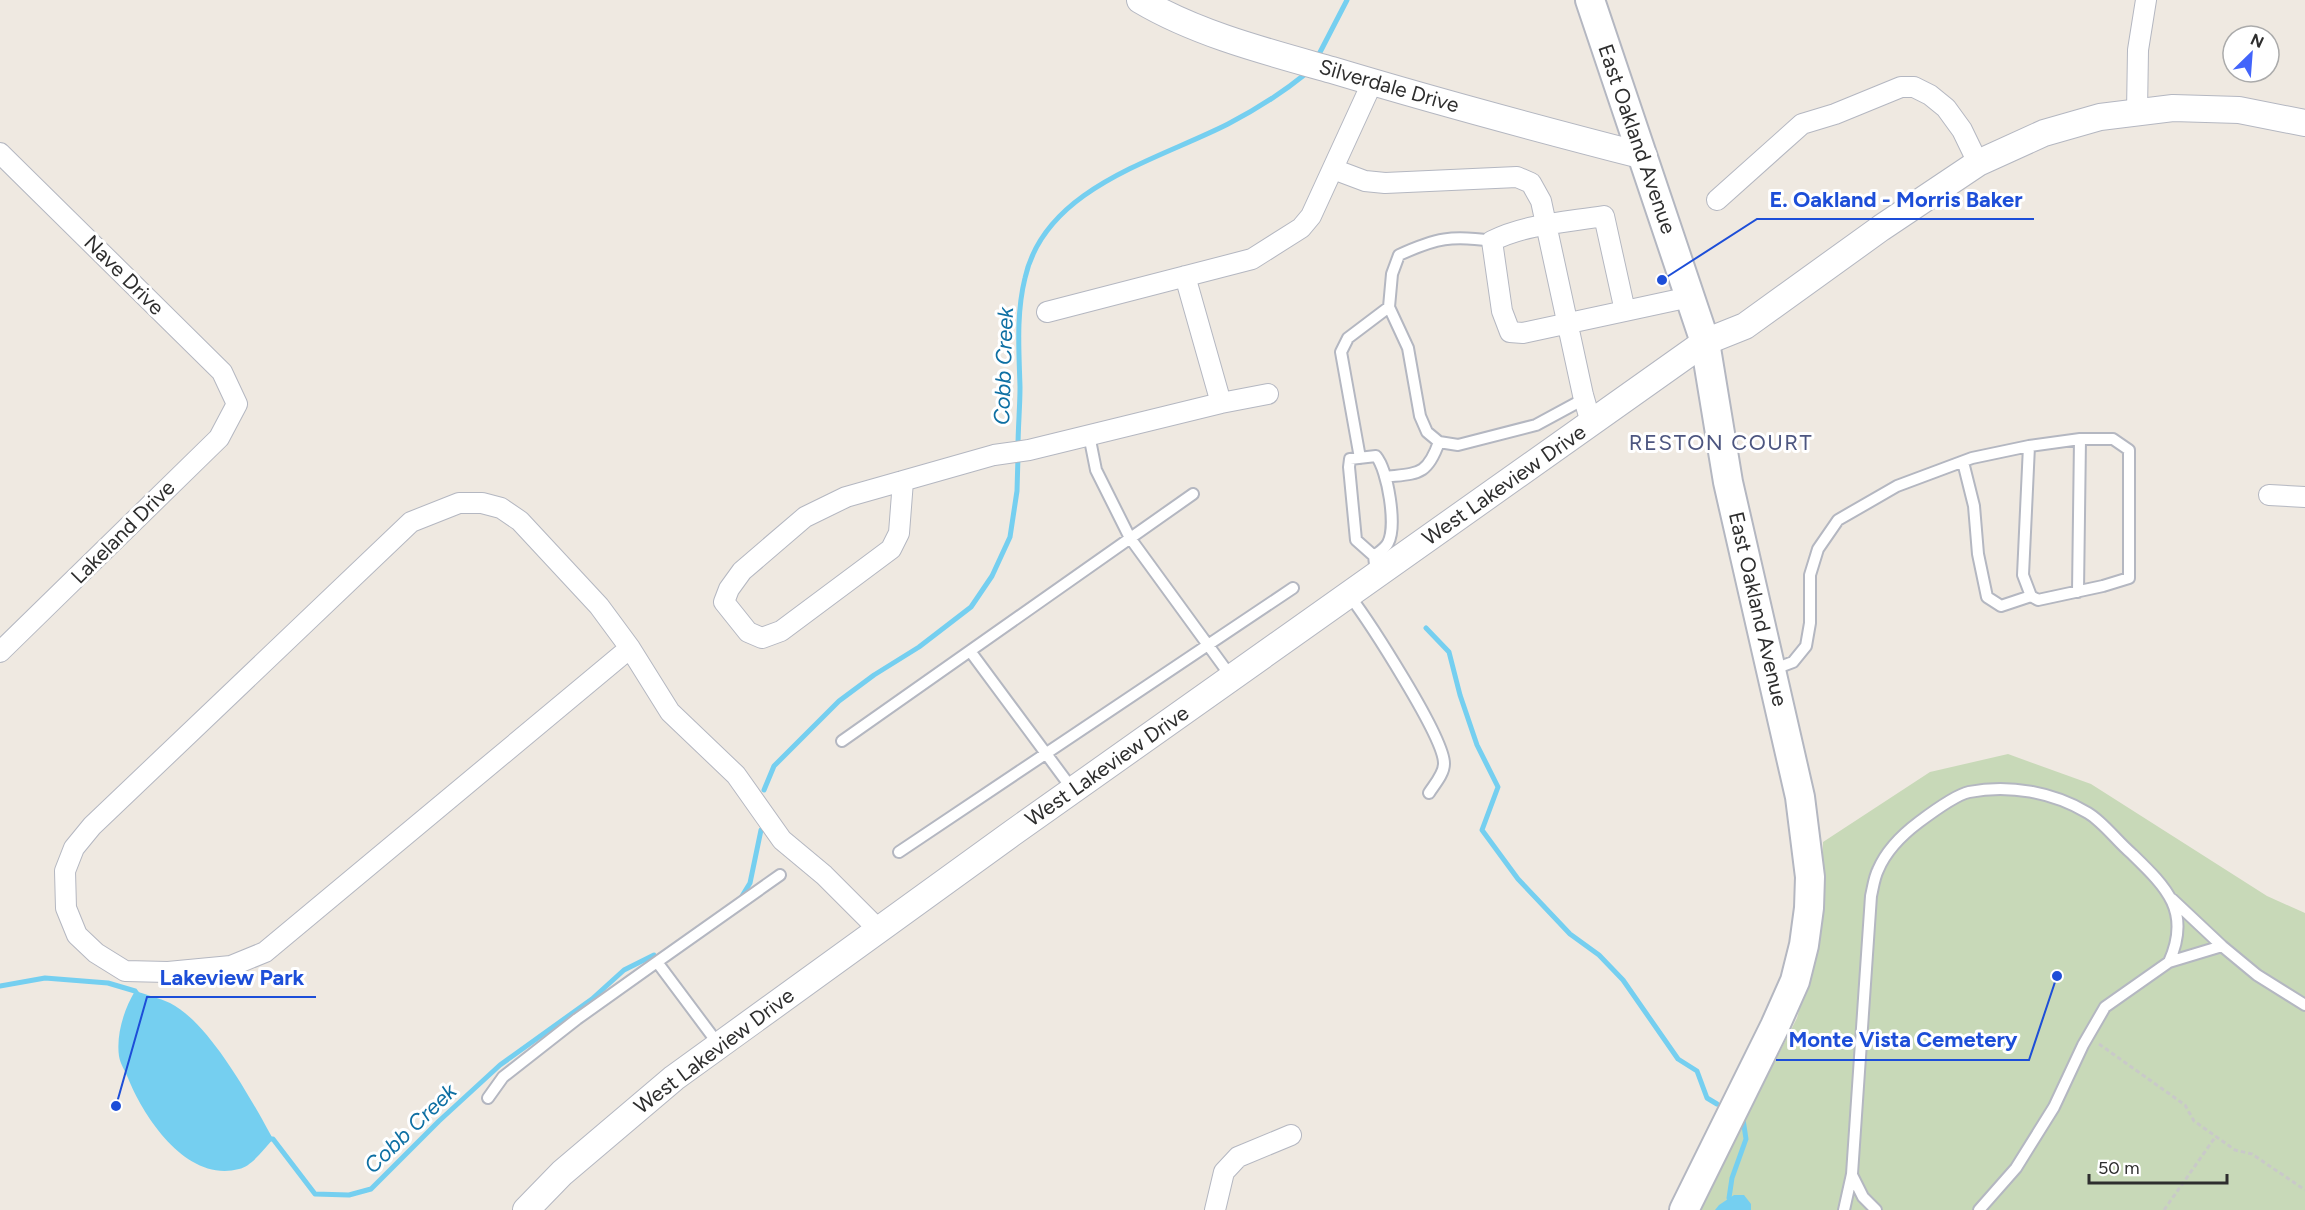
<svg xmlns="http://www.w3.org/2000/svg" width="2305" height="1210" font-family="Figtree,sans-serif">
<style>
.cemetery{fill:#c8d9b8}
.water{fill:#75cff0}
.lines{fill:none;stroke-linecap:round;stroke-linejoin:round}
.stream{stroke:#75cff0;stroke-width:5}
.service-casing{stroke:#b4b7c1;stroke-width:14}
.minor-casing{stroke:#b4b7c1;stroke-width:22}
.tertiary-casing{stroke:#b4b7c1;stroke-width:28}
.secondary-casing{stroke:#b4b7c1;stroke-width:32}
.path{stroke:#c9c9c9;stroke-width:3;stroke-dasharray:4.5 3;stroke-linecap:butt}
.service{stroke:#fff;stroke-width:10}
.minor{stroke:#fff;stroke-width:20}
.tertiary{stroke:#fff;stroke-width:26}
.secondary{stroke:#fff;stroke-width:28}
.labels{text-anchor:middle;stroke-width:6;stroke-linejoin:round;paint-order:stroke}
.street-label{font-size:21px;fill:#2e2e2e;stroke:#fff}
.water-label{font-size:22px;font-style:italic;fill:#0d6fa3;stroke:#fff}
.neighbourhood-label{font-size:22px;letter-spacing:1.5px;fill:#4d5680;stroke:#fff}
.leader{fill:none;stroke:#1d4ed8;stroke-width:2}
.callout-dot{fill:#1d4ed8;stroke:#fff;stroke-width:2}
.callout-label{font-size:22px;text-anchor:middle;font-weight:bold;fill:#1d4ed8;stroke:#fff;stroke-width:6;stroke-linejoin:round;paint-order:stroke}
</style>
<rect width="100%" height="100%" fill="#efe9e1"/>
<path class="cemetery" d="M2008 754 2091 784 2267 896 2305 913V1210H1699L1797 1018 1820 934 1823 842 1930 772Z"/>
<path class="water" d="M135 991C147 995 159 998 170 1003 210 1023 252 1101 273 1139 264 1149 252 1166 239 1169 187 1183 144 1118 128 1078 125 1071 120 1063 119 1056 116 1035 124 1009 135 991Z
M1734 1195H1744L1751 1204V1210H1715L1719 1205Z"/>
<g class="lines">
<path class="stream" d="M1316 60 1347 0
M1018 447C1018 427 1020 407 1020 387 1019 351 1016 314 1025 278 1045 188 1155 161 1228 124 1259 108 1281 94 1308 72
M1426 628 1449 652 1460 695 1477 745 1498 787 1482 830 1518 879 1570 934 1599 955 1623 980 1678 1059 1697 1071 1707 1098 1717 1104
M764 790 774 766 839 701 874 675 919 647 971 607 992 576 1010 537 1017 491 1018 456
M739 901 750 883 761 830
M0 986 45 978 108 983 135 991 138 995
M268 1139H273L315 1194 349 1195 371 1189 439 1121 500 1065 592 999 624 970 654 955
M1729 1198 1732 1178 1746 1139 1743 1119"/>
<g class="service-casing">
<path id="service" d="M1492 241C1452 235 1436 238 1399 255L1392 274 1389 307 1408 348 1420 416 1427 432 1439 442 1458 445 1536 425 1584 399
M1089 435 1096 470 1130 538 1232 678
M1360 458 1341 352 1348 338 1389 307
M1963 462 1974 506 1978 554 1987 597 2001 606 2031 596
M1385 477C1418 473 1427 476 1439 442
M1374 556 1356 540 1349 467 1350 459 1376 456C1388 471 1397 526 1388 543 1385 549 1379 552 1374 556L1376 573
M2078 592 2080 439
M1349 595C1368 620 1445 738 1444 764 1444 774 1434 785 1429 793
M970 651 1073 790
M1772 670 1793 662 1806 646 1810 623V575L1818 549 1838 520 1897 486 1972 458 2029 446 2080 439H2113L2129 450V578L2103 586 2038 600 2031 596 2023 575 2029 446
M842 741 1193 494
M899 852 1293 588
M2172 899 2222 946
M657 962 780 875
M488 1098 503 1077 577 1019 657 962 719 1045
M1852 1175 1863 1197 1876 1210
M1844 1210 1852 1174 1871 896C1873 888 1874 878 1878 870 1886 851 1903 834 1919 822 1931 813 1955 795 1969 792 2009 784 2053 792 2088 813 2103 822 2117 841 2131 853 2166 887 2192 911 2169 962
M1979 1210 2016 1168 2054 1107 2083 1045 2105 1007 2169 962 2222 946 2257 975 2305 1005"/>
</g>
<g class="minor-casing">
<path id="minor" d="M2137 112 2138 50 2146 0
M0 153 222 372 237 404 219 438 0 652
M1333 169 1365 181 1385 183 1517 177 1531 183 1541 201 1583 395 1591 423
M1717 200 1802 124 1835 114 1901 87H1914L1930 95 1946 108 1962 130 1978 163
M1185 276 1221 403
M1625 311 1604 216C1568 222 1525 224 1492 241L1502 311 1510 332 1523 333 1690 297
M1047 312 1252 259 1301 228 1311 216 1372 83
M903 481 899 533 891 549 781 631 762 638 748 632 724 602 729 589 742 571 805 517 846 497 994 455 1029 450 1221 403 1268 394
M2269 495 2305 497
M630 648 265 952 231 966 168 972 125 971 96 953 77 935 66 908 65 871 74 848 92 826 411 522 459 503H482L501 508 520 521 599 606 630 648 670 712 736 775 782 840 824 875 879 930
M1215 1210 1224 1172 1238 1157 1291 1135"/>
</g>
<g class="tertiary-casing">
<path id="tertiary" d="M1140 0C1197 34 1268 52 1332 70 1435 101 1539 129 1644 156
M526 1210 562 1173 674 1078 1011 834 1705 342 1745 326 1881 228 1978 163 2044 133 2100 117 2173 108 2239 110 2305 123"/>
</g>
<g class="secondary-casing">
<path id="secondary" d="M1590 0 1705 342 1728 482 1800 797 1810 877 1809 908 1804 945 1795 981 1775 1026 1684 1210"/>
</g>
<path class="path" d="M2099 1044 2185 1105 2194 1121 2235 1150 2252 1154 2305 1190
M2164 1210 2216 1136"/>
<use href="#service" class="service"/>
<use href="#minor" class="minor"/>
<use href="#tertiary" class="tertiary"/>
<use href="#secondary" class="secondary"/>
</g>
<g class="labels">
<g class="street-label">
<text transform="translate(1389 86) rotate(16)" y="7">Silverdale Drive</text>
<text transform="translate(1637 139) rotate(71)" y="7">East Oakland Avenue</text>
<text transform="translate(124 275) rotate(45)" y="7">Nave Drive</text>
<text transform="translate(1504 485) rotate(-35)" y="7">West Lakeview Drive</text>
<text transform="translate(123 532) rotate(-45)" y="7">Lakeland Drive</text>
<text transform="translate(1758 609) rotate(77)" y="7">East Oakland Avenue</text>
<text transform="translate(1107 766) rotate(-35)" y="7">West Lakeview Drive</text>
<text transform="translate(714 1051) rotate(-37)" y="7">West Lakeview Drive</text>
</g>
<g class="water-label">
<text transform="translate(1003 366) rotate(-88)" y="8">Cobb Creek</text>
<text transform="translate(410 1128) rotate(-44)" y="8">Cobb Creek</text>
</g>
<g class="neighbourhood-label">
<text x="1721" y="450">RESTON COURT</text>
</g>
</g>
<path class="leader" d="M1662 280L1757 219H2034M116 1106L147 997H316M2057 976L2029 1060H1776"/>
<g class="callout-dot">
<circle cx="1662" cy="280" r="6"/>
<circle cx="116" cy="1106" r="6"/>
<circle cx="2057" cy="976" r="6"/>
</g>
<g class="callout-label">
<text x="1896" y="207">E. Oakland - Morris Baker</text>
<text x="232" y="985">Lakeview Park</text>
<text x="1903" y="1047">Monte Vista Cemetery</text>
</g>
<g transform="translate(2251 54) rotate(25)"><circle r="28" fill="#ffffff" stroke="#ababab" stroke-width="1.5"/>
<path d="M0-4.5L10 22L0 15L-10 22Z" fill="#4264fb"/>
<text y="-9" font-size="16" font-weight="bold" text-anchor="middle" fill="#2e2e2e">N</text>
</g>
<path d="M2089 1174v9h138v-9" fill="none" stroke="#2e2e2e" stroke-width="3"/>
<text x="2098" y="1174" font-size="18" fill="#2e2e2e" stroke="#ffffff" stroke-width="4.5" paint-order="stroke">50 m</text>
</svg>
